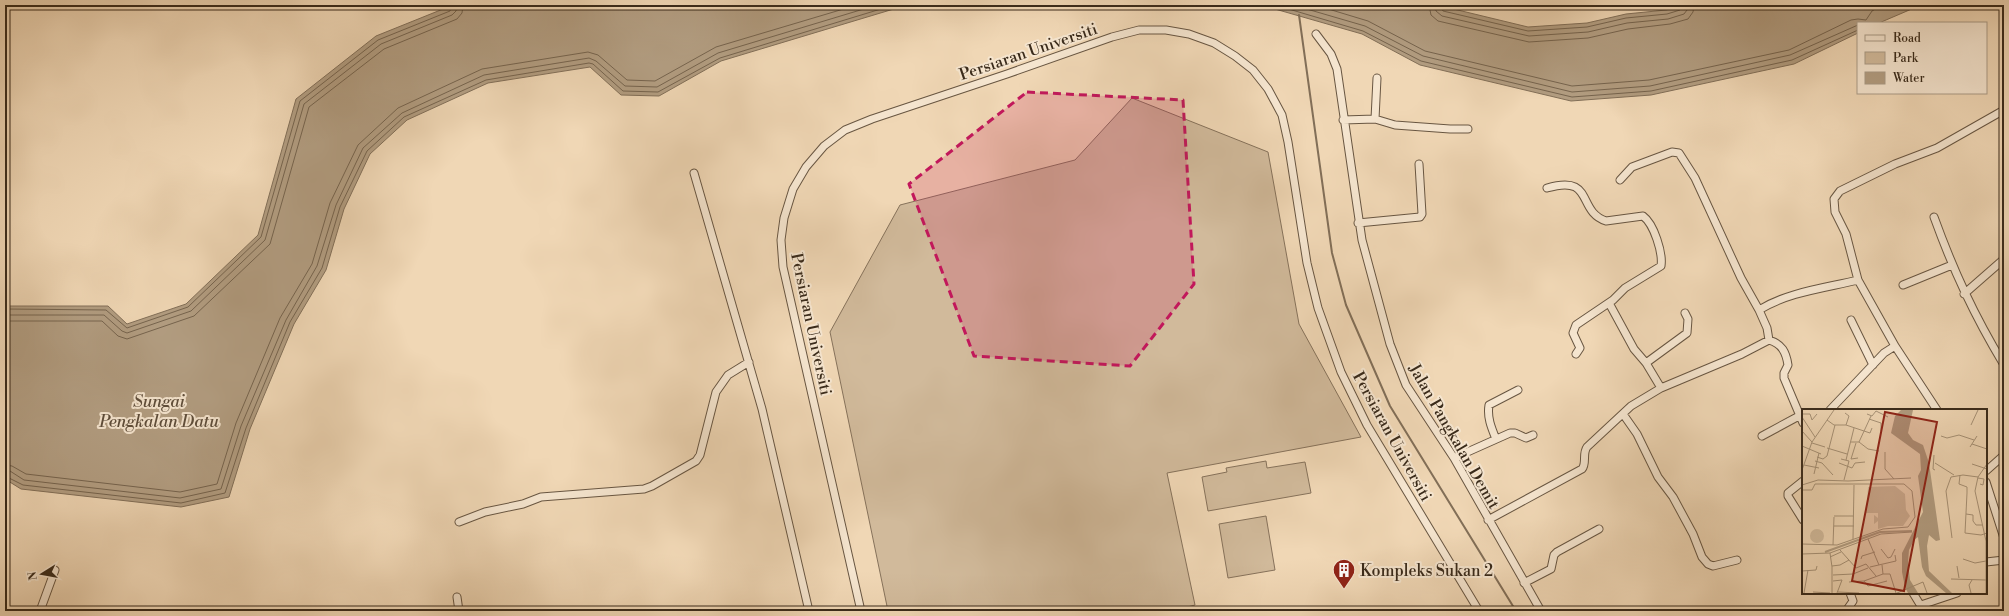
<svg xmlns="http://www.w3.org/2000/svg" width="2009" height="616" font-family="'Libre Bodoni',serif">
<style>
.green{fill:#d1ba9b;stroke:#86725b}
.water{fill:#b29d81;stroke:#826f58}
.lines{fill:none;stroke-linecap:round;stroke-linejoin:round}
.shore{stroke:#76644e;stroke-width:1}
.stream{stroke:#826f58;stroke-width:2}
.minor-casing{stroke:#685642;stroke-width:9}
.minor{stroke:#f5e5cf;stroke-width:7}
.marked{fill:#c2185b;fill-opacity:0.2;stroke:#c2185b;stroke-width:3;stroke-dasharray:8 5;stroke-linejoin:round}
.labels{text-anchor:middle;stroke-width:4;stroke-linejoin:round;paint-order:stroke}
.street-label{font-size:16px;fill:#3a2b1b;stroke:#f5e5cf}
.poi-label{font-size:16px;fill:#3a2b1b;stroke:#f5e5cf;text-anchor:start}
.water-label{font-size:17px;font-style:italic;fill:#5e4d3a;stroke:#f5e5cf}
.inset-river{fill:none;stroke:#b29d81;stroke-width:2}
.inset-road{fill:none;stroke:#a79277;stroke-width:1}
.view{fill:#8f2418;fill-opacity:0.15;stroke:#8f2418;stroke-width:2}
.inset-edge{fill:none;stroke:#3a2b1b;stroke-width:2}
</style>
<rect width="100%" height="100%" fill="#f0d7b5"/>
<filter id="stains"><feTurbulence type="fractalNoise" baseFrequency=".005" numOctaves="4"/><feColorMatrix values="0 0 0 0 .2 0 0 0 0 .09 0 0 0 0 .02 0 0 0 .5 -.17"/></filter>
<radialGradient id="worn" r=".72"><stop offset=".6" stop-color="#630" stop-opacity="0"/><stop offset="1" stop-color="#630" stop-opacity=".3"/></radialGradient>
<path class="green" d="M1132 98 1268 152 1299 324 1361 437 1167 473 1195 605 1172 611H888L830 332 900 205 1075 160Z
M1266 461 1267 468 1305 462 1311 493 1208 511 1202 477 1227 472 1226 468Z
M1266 516 1275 570 1228 578 1219 524Z"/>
<path class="water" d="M453 5H907L721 61 659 96 621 95 590 67 488 83 407 120 370 154 344 209 326 270 294 324 250 429 229 497 181 507 21 489 5 479V306H108L127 324 186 304 258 235 296 99 376 36Z
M1261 5H1437L1528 27 1587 23 1626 14 1666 10 1687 5H1921L1879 23H1858V33L1794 64 1651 95 1571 101 1420 65 1362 34Z"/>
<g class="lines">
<path class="shore" d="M1275 5 1363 31 1421 61 1572 97 1651 91 1792 60 1858 30
M1293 5 1365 26 1423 56 1572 92 1650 86 1790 55 1858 25
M1315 5 1368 21 1425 51 1572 86 1649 80 1789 50 1851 20 1858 19 1866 20 1872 11 1882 5
M1429 5 1431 15 1438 21 1529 42 1588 38 1628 29 1670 24 1688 19 1693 12 1694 5
M1435 5 1436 11 1442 16 1529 36 1588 32 1627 23 1668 19 1684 14 1687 10 1688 5
M1440 5 1443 11 1528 31 1587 27 1626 18 1667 14 1680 10 1683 5
M5 309 106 310 127 328 188 307 261 237 300 101 378 40 450 11 452 5
M5 315H104L122 331 127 333 191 311 265 240 304 104 381 44 452 15 456 11 457 5
M5 321H102L118 336 127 339 194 316 270 244 309 107 384 49 457 19 462 13 463 5
M5 465 12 466 26 474 180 492 217 484 236 423 280 318 312 264 330 203 358 145 398 108 482 69 588 52 598 55 627 80 655 81 716 47 857 5
M5 471H10L24 480 180 498 221 489 241 426 286 320 317 266 336 205 363 148 402 113 484 75 589 58 596 61 625 86 657 87 718 53 877 5
M5 476 23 485 181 503 225 493 246 428 290 322 322 268 340 207 367 151 404 117 486 80 589 63 593 64 623 91 658 92 720 58 894 5"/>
<path class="stream" d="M1299 15 1332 253 1346 305 1390 406 1516 611"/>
<g class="minor-casing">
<path id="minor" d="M1316 34 1331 54 1337 69 1362 240 1390 344 1406 385 1454 458 1541 611
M1375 119 1377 78
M1343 120 1375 119 1395 125 1450 129H1468
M694 173 762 409 809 611
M1547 188C1595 174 1576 211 1606 221L1643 216C1654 224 1663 253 1661 266L1625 288 1613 300 1576 325 1573 333 1580 348 1576 354
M1934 217C1954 272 1974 315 2004 365
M1358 223 1420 217 1422 214 1419 164
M1858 280 1846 234 1835 212 1834 199 1840 191 1895 164 1937 148 2004 110
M1903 285 1952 265
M1964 294 2004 259
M1609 303 1634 349 1646 363 1661 388
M1759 310C1788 292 1825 288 1858 280L1895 346 1937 410
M1851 320 1873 365
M1769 340C1782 344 1786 352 1788 365L1784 373V378L1803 423
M1646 363 1687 333 1688 319 1685 313
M1830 410 1884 353 1895 346
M1623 414 1637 434 1658 477 1673 497 1693 534 1702 557 1708 564 1713 566 1737 560
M1762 436 1799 416
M1496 439C1491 427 1487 417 1489 405L1518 390
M1454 458 1510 433H1515L1526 438 1533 435
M1986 471 2004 455
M1803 481 1788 493V496L1803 520
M1986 482 2004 538
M1488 520 1582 469C1587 463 1582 454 1587 447L1631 406 1661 388 1742 354 1769 340 1767 328 1759 310 1741 278 1695 178 1679 153 1672 152 1632 167 1620 180
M459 522 485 512 523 504 541 497 644 489 652 486 696 461 700 455 716 392 728 375 749 362
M1986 562 2004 560
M1524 583 1551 569 1554 555 1557 552 1599 529
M1913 593 1924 611
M457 597 459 611
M1921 605 1957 593
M40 611 55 570
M861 611 783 267 781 240 784 218 793 189 806 167 824 146 845 130 872 119 1007 74 1112 37 1139 30H1166L1189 34 1214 43 1235 56 1253 70 1268 89 1282 115 1288 142 1307 263 1318 308 1341 372 1367 425 1479 611
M1846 611 1853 601 1850 593"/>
</g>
<use href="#minor" class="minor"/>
</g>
<path class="marked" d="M1027 92 1183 100 1194 284 1130 366 974 356 909 184Z"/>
<defs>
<g id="building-pin" transform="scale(1.15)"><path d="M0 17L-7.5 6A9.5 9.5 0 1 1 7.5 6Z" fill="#8f2418" stroke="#f5e5cf"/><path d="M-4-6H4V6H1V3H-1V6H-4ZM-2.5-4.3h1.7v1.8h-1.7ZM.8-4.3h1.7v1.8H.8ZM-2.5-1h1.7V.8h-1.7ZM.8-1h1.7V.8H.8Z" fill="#fff"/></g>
</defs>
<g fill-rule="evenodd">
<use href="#building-pin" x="1344" y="570"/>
</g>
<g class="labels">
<g class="street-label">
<text transform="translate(1028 51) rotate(-19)" y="6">Persiaran Universiti</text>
<text transform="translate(812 324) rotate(78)" y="6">Persiaran Universiti</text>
<text transform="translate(1393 436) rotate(61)" y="6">Persiaran Universiti</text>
<text transform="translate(1455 436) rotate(60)" y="6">Jalan Pangkalan Demit</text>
</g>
<g class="poi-label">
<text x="1360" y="576">Kompleks Sukan 2</text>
</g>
<g class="water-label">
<text x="159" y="407">Sungai<tspan x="159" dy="20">Pengkalan Datu</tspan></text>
</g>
</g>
<g transform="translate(1802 409)">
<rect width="185" height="185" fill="#f0d7b5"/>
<path d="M93 77 103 85 104 101 108 107 101 117H86L76 120V112L72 115V106L76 109V104H64L66 78ZM8 127a7 7 0 1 1 14 0a7 7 0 1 1-14 0Z" fill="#d1ba9b"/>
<path d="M99 1H111L106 24 111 31 121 36 127 54 138 131 134 132 127 126 125 137 127 162 150 184H144L124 167 120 158 116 128 112 131 107 141 106 153 108 171 116 184H106L103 178 100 163V144L121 103 116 67 119 61 118 45 89 24 93 7Z" fill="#b29d81"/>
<path class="inset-river" d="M23 143 78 123 110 122"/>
<path class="inset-road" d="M43 4 47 7 44 16M0 5H8L10 11 15 5M65 5 70 7 74 2 86 8M0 8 13 28M67 10 79 14V22M25 11 32 16H44L68 24 70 19M169 16 176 1M0 22 10 33M139 27 145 29 157 26 172 31M49 33H57L66 40 77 42M57 33 69 7M10 34 23 38M54 34 49 50 56 49M170 35 185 40M0 37 19 45M168 38 175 27M25 39 45 45M83 43V60L92 70M132 46 131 60 133 61M15 48 21 50 25 47 33 16M39 50 47 52 42 71M44 51 52 19M13 52 20 54 31 66M37 54 50 59 53 54 63 53M133 54 152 66M170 55 185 60M2 56 17 59M0 61 10 33 32 1M12 65 17 44M158 66 157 75 165 78V84L163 124 179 126 185 124M176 69 182 70 181 76 178 75M0 76 16 71 46 72 109 69M0 81H10L13 75H102L110 82 113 108 106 118 81 120 35 136 0 135M164 105 171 106V112L174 116H180M32 107H52M32 117H52M150 129 144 82 149 68 161 66 176 68M51 130 52 76M66 130 77 156M31 136 32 108M79 140 86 149 89 148 93 140M38 141 54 159 64 155 74 167M28 144 30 158V184M0 145 28 144 79 125 110 123M28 148 39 143M59 150 60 147 73 143M161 150 173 154 184 152M30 157 38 156 47 151M155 157 157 169M68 158 94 152 93 146M0 162 14 161 15 157M81 165H88L94 184M31 166 51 165 66 159M149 170 184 171M31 172 40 171 35 184M62 172 66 177 85 172M47 173 62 172 81 165 80 156M11 183 28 184M36 183 57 184M2 184 6 161M95 184 121 173 125 184M169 184 167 176 170 171M184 184V132L173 82 176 68 185 55"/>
<path class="view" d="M83 3 135 13 102 182 50 172Z"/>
<rect width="185" height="185" class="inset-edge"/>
</g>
<rect width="2009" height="616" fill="none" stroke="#f0d7b5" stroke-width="20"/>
<rect x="6" y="6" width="1997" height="604" fill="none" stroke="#3a2b1b" stroke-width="2"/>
<rect x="10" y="10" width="1989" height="596" fill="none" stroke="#3a2b1b"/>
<rect x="1857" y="22" width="130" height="72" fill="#f5e5cf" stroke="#aa9b87"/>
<rect x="1865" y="35" width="20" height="6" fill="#f5e5cf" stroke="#aa9b87"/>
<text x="1893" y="42" font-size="12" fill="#3a2b1b">Road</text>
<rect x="1865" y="52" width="20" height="12" fill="#d1ba9b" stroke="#aa9b87"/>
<text x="1893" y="62" font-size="12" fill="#3a2b1b">Park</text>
<rect x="1865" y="72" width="20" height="12" fill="#b29d81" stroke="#aa9b87"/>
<text x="1893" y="82" font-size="12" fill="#3a2b1b">Water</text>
<g transform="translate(42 574) rotate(259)" stroke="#f5e5cf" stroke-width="3" paint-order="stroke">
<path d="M0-3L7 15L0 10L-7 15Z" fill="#3a2b1b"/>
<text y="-6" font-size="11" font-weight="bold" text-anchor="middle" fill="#3a2b1b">N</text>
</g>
<rect width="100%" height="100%" filter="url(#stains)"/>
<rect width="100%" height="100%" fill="url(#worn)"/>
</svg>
